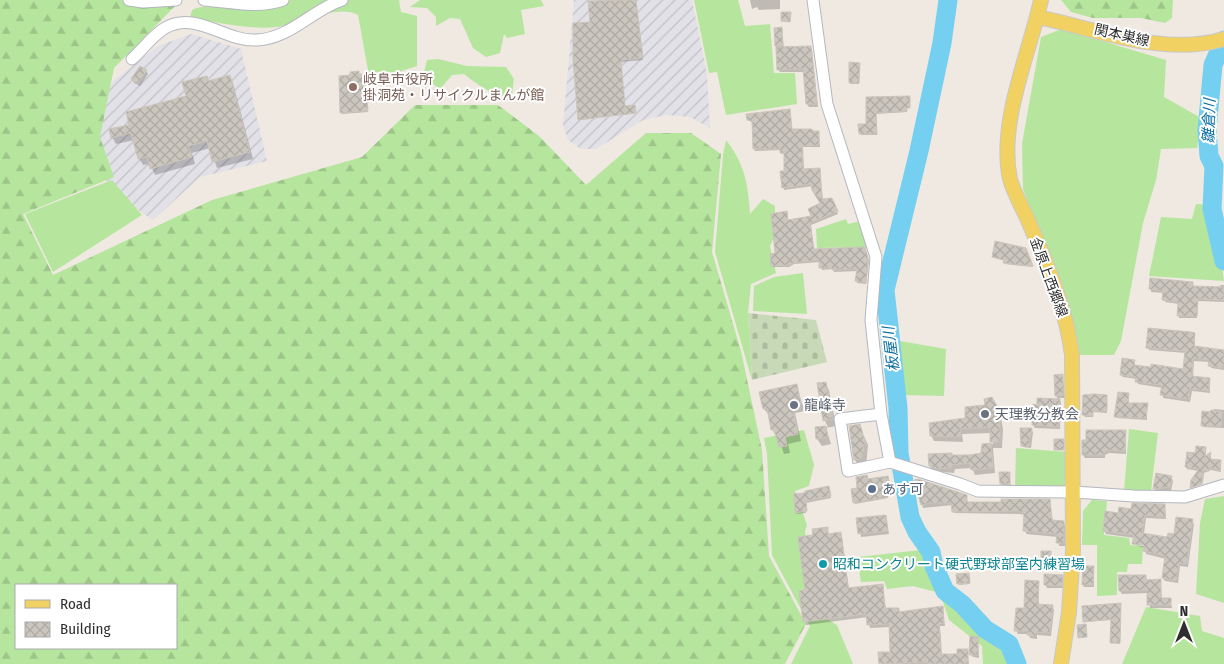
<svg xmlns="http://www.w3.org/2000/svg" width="1224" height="664" font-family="'Fira Sans Condensed','Noto Sans JP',sans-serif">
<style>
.industrial{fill:url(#industrial-furrows)}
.grass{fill:#b6e59e}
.forest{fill:url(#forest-firs);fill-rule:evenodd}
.cemetery{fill:url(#cemetery-stones)}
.shadow{fill:#0003}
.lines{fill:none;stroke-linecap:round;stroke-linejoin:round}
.river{stroke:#75cff0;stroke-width:19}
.building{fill:url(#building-cross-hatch);stroke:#cbc5ba}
.minor-casing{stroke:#b4b7c1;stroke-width:13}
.major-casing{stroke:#c9c9c9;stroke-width:16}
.minor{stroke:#fff;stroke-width:11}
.major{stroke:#f2d163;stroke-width:14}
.education-dot{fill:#8d6e63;stroke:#fff;stroke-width:2}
.worship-dot{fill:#6b7280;stroke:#fff;stroke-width:2}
.service-dot{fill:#5c6f8a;stroke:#fff;stroke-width:2}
.culture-dot{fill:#0f9aa8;stroke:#fff;stroke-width:2}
.labels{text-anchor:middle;stroke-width:4;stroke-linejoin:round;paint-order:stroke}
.street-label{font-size:14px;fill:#2e2e2e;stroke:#fff}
.education-label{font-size:14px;fill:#785e54;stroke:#fff;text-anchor:start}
.worship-label{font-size:14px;fill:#5b616d;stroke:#fff;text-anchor:start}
.service-label{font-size:14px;fill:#4e5e75;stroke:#fff;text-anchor:start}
.culture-label{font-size:14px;fill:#0d838f;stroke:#fff;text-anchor:start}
.water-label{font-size:15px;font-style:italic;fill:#0d6fa3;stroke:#fff}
</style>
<defs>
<pattern id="industrial-furrows" width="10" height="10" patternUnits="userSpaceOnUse" patternTransform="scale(1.25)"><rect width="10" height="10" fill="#e3e1e8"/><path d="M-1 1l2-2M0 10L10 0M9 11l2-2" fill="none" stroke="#c3c1c7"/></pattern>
<pattern id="forest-firs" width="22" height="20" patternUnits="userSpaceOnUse" patternTransform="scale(1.25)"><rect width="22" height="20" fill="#b6e59e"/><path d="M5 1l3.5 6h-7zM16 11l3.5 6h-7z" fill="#9dc588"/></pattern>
<pattern id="cemetery-stones" width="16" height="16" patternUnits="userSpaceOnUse" patternTransform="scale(1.25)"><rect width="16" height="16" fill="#c8d9b8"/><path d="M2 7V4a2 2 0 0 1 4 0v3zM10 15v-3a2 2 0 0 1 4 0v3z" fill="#acbb9e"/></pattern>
<pattern id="building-cross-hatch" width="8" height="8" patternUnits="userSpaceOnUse" patternTransform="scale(1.25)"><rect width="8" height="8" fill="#cbc7bf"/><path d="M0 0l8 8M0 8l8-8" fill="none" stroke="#afaba4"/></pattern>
</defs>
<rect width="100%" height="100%" fill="#efe9e1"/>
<path class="industrial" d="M574 0H692L707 74 710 128 690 117 666 115 643 120 596 149H581L568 140 563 126Z
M191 34 241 49 267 161 200 177 153 220 121 198 99 172 101 98 114 80 158 46Z"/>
<path class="grass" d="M290 0H399L401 12 417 16V66L370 81 358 15C338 3 298 25 276 27 250 30 216 22 190 18L192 10C206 3 224 9 239 9 258 8 273 6 290 0Z
M420 0H541L544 6 521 10 525 34 507 38 504 34 500 53 486 57 473 48 460 19 450 18 436 26V17L427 8 410 7Z
M694 0H738L745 26 770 24 774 73H795L797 104 726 115 717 72 709 73Z
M1062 29 1166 60 1164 97 1201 118 1197 148 1161 149 1156 180 1143 223 1121 341 1114 355H1076L1047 252 1023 189 1022 144 1041 37Z
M438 59 467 66 506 67 514 79 512 94C500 102 474 82 464 74L452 75 440 89 423 77 427 60Z
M726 140C745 165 748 183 750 214L763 199 775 206V235L770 246 776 273 751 284 748 313 752 380 715 252 723 155Z
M112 180 142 215 53 272 25 214Z
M1196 204 1214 205 1224 281 1149 276 1161 217 1192 219Z
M846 219 848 224 861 221 869 247 817 248 816 229Z
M803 273 807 314 753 311 754 286 774 277Z
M894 340 946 349 944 396 899 395Z
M1129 429 1158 433 1151 491H1124Z
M804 430 814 465 809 486 795 491 807 525 805 531 814 612 837 625 853 664H791L810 626 772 555 767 454 764 438Z
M1016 448 1067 452 1068 486 1015 488Z
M1224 496V603L1196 594 1200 523 1205 499Z
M1092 500 1107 501 1104 535 1129 538 1130 545 1143 546 1142 564H1128L1127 572H1117V595L1097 596V545H1082L1083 511Z
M922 550 947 600 1002 649 1007 664H983L982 646 949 620 940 593 913 586 887 589 884 581 861 582 857 557Z
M1146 607 1200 616 1202 631 1224 638V664H1122Z"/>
<path class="forest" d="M0 0H181L114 68 100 137 114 177 23 214 53 275 212 200 362 157 415 105H498L539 136 586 185 646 133H691L721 154 712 252 741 351 762 450 769 556 806 624 785 664H0ZM16 585H176V648H16Z
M1061 0H1173L1172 18 1165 23 1141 18H1093L1071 12Z"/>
<path class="cemetery" d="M748 313 816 320 827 362 752 380Z"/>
<path class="shadow" d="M611 0H636L643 60 621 62 625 108 579 118 591 23 589 2Z
M750 0H780V9L759 10 757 7 752 9Z
M781 29 784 48 810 47 812 50 818 107H809L807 104 804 72H780L778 69 776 45Z
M859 64V84H850V83Z
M146 71 148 74 140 86 134 83 132 79Z
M229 76 233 83 253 159 217 168 210 148 192 153 195 164 155 175 150 164 143 165 139 158 135 140 116 144 112 137 188 97 206 77 209 82Z
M365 76 368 112 342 114 340 78Z
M910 97V108H907V112L876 114 877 135H861L860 125H867V98Z
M789 110 792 131 818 132 819 135 820 147H803L804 170H820L823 201 831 199 838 214 811 225 814 250 866 251 869 261 866 284 857 283 858 271 834 272 833 269 822 270 820 262 794 264 789 267H773L772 265 786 213 788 221 813 217 821 204 813 186 784 190 785 154H782L781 150 755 151 754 149 753 123 748 120Z
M1026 249 1033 267 1005 264V261L993 257Z
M1151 279 1192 283 1193 287 1220 288V285H1224V302L1198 301 1197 318H1179V304L1165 302 1164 293 1151 292Z
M1195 334V347L1224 350V370L1211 368 1210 362 1194 361 1193 377 1209 379 1210 393 1192 391 1190 402 1163 398V388L1138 384 1137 379 1123 377 1121 375 1134 361 1135 366 1185 371 1186 353 1149 350 1148 347Z
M1063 376 1065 398H1059L1061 403 1060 429 1035 428 1033 425 1038 406 1058 400 1056 395Z
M825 383 829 390 836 426 826 428 831 444 822 446 817 439 816 428 828 427 825 421Z
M796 386 805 411 795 413 801 441 788 444 790 453 784 454 778 436 773 430 769 415 764 409Z
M1128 394 1129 404H1147V420L1117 418Z
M1106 396 1107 413 1093 412V417H1085L1084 415Z
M992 399 1000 413 1003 429 1002 448H993L995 473 975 475 972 468 955 469 954 473 933 471 930 466 953 456 982 454 983 445 993 444 991 433 962 434 963 442 934 441 931 435 967 419 986 407Z
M1214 409 1224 410V428L1203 427Z
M859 425 868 445 866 466 859 467 855 460Z
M1031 429 1033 432 1031 448 1023 447 1021 444Z
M1125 432 1126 454 1109 453 1105 455V458H1085L1083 455Z
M1205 449 1206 457 1211 454V460L1220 461 1221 472 1211 470 1204 473 1203 482 1192 486 1199 471 1187 469 1186 467 1196 454Z
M1009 473 1011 487H1003L1001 483Z
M1171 477 1173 481 1171 491 1156 492 1155 489Z
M888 478 891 492 887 493 888 498 855 504 852 490 859 489 868 480Z
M915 481 966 496 968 503 1049 500 1053 522H1063L1065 525V546H1059L1058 537 1026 534 1025 515 1020 514 954 513 953 505 923 508Z
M829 488 831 498 806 503V513L797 514 795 495Z
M1165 505 1166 519 1146 518 1144 534 1168 539 1192 520 1194 524 1188 567 1180 566 1178 583 1165 581 1163 578 1166 559 1146 554 1145 548 1135 545 1150 547 1135 538 1106 534 1104 530 1119 515Z
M886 517 889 534 861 537 858 519Z
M827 529 829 535 840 534 842 537 849 589 882 586 886 609H898L901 613 942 608 945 626H940L942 655H958L967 650 969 664H881L880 654 892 653 890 627 870 628 868 617 806 625 800 592 807 591 815 536Z
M1050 552 1052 568H1044L1042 565Z
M1093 567 1094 587H1084L1083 584Z
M969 574 970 584 959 585 958 575Z
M1146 576 1147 581 1160 580 1162 599H1170L1172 608H1150L1148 593 1122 594 1120 591Z
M1062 577 1063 588H1047L1045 584Z
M1038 582 1039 606H1052L1054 610 1051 636 1037 635V639L1030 638 1029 634H1018L1016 630Z
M1121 606 1120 644 1112 643V620L1084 622Z
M978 638 979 658 973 657 971 654Z"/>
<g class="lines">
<path class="river" d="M948 0 942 43 919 151 885 290 898 408 899 453 910 517 917 532 931 552 934 566 945 591 962 604 985 629 1009 644 1017 664
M1224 40 1213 65 1207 130 1209 156 1214 166 1212 209 1224 261"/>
</g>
<path class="building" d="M636 0 643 58 621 60 625 106 635 105 636 113 578 120 573 60V23L590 22 588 1Z
M781 12H791L790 22 781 21Z
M782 27 783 45 775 46 774 28Z
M811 46 817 104H806L803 69 777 70 776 47Z
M849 62 860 63 859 83H849Z
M140 66 147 70 138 84 131 79Z
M359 71V74H365L368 111 340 113 339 76 350 75V72Z
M230 75 250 152 212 162 207 141 189 146 192 157 150 169 147 157 138 159 131 133 111 138 109 129 129 125 126 112 186 96 182 82 207 76 208 81Z
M910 96V108H907V111L876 113 877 134H859L858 124H866V97Z
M790 109 792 129H812L813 131H819V145L802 146 803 169 820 168 822 199 832 198 838 211 810 223 814 249 865 247 868 258 866 283 855 281 857 269 832 270V268H819V260L793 263 788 265 771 266 770 254 775 253 771 214 787 211 788 220 811 216 808 209 820 203 812 190 811 184 782 188 780 171H784V153H780V149H753L752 121 747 120 746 114Z
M995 241 1026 248 1033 266 1003 263 1004 260 992 257Z
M1150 278 1193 282V286L1224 287V300L1198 299 1197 316H1177L1178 302 1162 300 1163 291 1149 289Z
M1148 328 1191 332 1195 333 1194 346 1224 350V368L1208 366 1209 360 1193 358 1192 376 1210 378 1209 391 1190 389 1189 399 1160 395 1162 385 1135 382 1136 377 1120 375 1122 358 1135 360 1134 365 1151 367V364L1183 369 1185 351 1146 348Z
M1063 374V395L1055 396 1054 375Z
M826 382 833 419 823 421 817 383Z
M797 384 801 404 792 406 798 434 785 437 787 446 779 447 776 436 773 430H771L767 408 763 409 759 392Z
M1118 392 1129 393 1128 403H1148L1146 418 1114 417Z
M1094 394 1107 395V411H1093V416L1082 415 1083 395Z
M992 397 997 406 1000 423V442H990V427L960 429 961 437 930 436 929 423 965 418V407L985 405 984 399Z
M1037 398 1060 399 1059 427 1032 425 1033 404 1037 405Z
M1211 410 1222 412 1221 426H1201L1202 411 1210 412Z
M860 424 866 445H863L864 451H862V459L854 460 849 426Z
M826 426 828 437 816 439 815 427Z
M1020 428H1032L1029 446H1021Z
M1086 430H1126L1125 451 1107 450 1104 452V455H1082V440H1086Z
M1054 439H1064V450H1054Z
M991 443 993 468 971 470 970 463 952 465 951 468 937 469 929 466 928 454 952 453V455H970L981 453 982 444Z
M1196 446 1206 447 1205 456 1211 452 1210 459 1221 460 1220 470 1209 468V471L1203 470 1202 484 1190 488 1191 480 1199 469 1185 467 1187 452 1195 453Z
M999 472H1010V484H1000Z
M1156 473 1172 476 1170 487 1153 489Z
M867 475 868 479 888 476 891 491 888 492V497L853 503 851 489 857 488 856 477Z
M918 479 967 495V502H1001V499H1050L1052 520 1064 521V543H1056L1057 534 1023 531 1024 513 1018 511 952 512 951 503H930L921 505 914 480Z
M829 486 831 496 806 501 807 511 795 513 794 494 805 493V491Z
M1132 503 1165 504V517L1145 515 1142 533 1167 537 1168 533 1174 534 1176 517 1193 519 1187 564 1179 563 1176 581 1162 578 1165 556 1143 551 1144 545 1132 544 1134 535 1103 531 1105 511 1118 513 1119 507 1131 509Z
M886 515 888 531 858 534 856 518Z
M828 527V534L841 532 848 588 883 584 885 608H899V612L943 606 944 623 939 624 941 654H957V649H968V664H928V662L879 664 878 652H890L889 624 867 625 866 614 803 622 799 591 805 590 798 537 813 535 812 529Z
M1041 551H1051V565H1041Z
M1083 566H1094L1093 585H1082Z
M969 573 970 583 957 584 956 574Z
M1044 574 1063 575 1062 586 1044 585Z
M1118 575H1146V580L1161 579V598H1171V605H1147V590L1119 591Z
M1025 580 1039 581 1038 604 1053 605 1050 633 1036 632V636L1027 635 1028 631H1014L1016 608H1024Z
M1121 603 1120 643H1110L1111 619 1083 622 1082 606Z
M1086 624 1087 637 1078 638 1077 625Z
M970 636 978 637V655H969Z"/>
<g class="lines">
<g class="minor-casing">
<path id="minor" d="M129 0 143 2 176 0
M204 0C229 2 259 9 283 0
M813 0 827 104 876 257 871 320 881 414 890 462 960 484 978 491 1074 492 1134 496 1185 497 1224 485
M132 59C142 50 153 35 165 28 196 10 225 42 257 40 291 38 312 10 342 0
M881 414 840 419 848 471 890 462"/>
</g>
<g class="major-casing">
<path id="major" d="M1041 0C1029 55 998 123 1010 179 1014 194 1024 210 1030 225 1048 267 1066 308 1072 355L1073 550 1069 612 1061 664
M1038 17C1096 29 1165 57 1224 39"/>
</g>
<use href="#minor" class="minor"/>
<use href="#major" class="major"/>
</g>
<circle class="education-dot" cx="353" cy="87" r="5"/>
<g class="worship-dot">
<circle cx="794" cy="405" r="5"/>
<circle cx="985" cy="414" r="5"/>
</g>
<circle class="service-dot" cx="872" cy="489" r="5"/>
<circle class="culture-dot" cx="823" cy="564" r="5"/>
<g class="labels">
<g class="street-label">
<text transform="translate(1122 35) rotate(13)" y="5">関本巣線</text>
<text transform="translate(1049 277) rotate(70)" y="5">金原上西郷線</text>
</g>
<g class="education-label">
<text x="363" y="84">岐阜市役所<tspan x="363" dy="16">掛洞苑・リサイクルまんが館</tspan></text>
</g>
<g class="worship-label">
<text x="804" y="410">龍峰寺</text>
<text x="995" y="419">天理教分教会</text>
</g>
<g class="service-label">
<text x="882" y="494">あす可</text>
</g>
<g class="culture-label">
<text x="833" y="569">昭和コンクリート硬式野球部室内練習場</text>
</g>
<g class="water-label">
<text transform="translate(1209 121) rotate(-88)" y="5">雛倉川</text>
<text transform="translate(891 349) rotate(-97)" y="5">板屋川</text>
</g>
</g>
<rect x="15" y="584" width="162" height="65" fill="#ffffff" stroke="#ababab"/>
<rect x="25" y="600" width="25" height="8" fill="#f2d163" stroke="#ababab"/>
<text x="60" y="609" font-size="15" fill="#2e2e2e">Road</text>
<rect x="25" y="622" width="25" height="15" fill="url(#building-cross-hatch)" stroke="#ababab"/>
<text x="60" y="634" font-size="15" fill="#2e2e2e">Building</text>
<g transform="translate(1184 624)" stroke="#ffffff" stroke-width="4" paint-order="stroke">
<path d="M0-4L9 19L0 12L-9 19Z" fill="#2e2e2e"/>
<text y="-8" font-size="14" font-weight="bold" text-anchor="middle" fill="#2e2e2e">N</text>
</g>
</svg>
